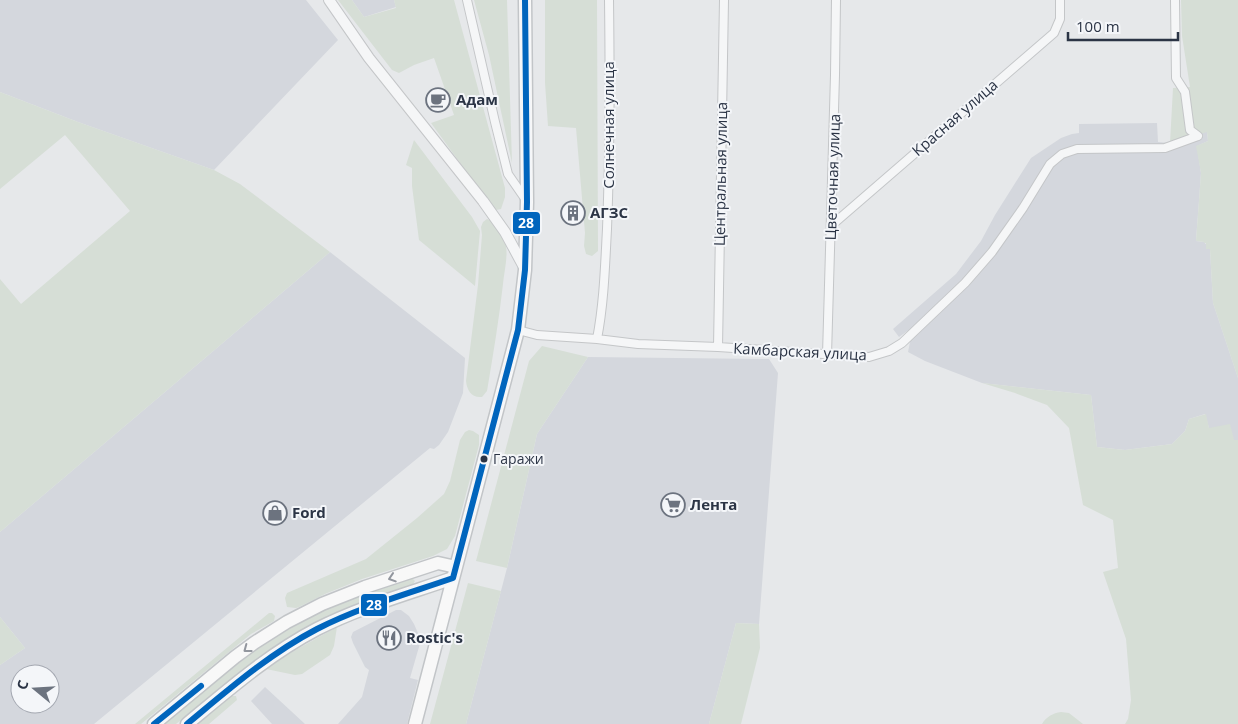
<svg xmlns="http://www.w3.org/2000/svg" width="1238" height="724" font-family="'Open Sans',sans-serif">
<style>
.built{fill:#d4d7dd;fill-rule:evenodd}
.green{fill:#d6ded6}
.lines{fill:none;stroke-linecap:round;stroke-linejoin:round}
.minor-casing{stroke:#c4c6c8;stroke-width:10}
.tertiary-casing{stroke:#c4c6c8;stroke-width:12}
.primary-casing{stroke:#c2c5c8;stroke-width:15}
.minor{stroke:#f5f6f7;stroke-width:8}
.tertiary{stroke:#f5f6f7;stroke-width:10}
.primary{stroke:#f8f8f8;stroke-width:12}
.bus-1-casing{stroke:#f4f6f9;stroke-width:10}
.bus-1{stroke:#0065bd;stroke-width:6}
.oneway{stroke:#92969e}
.bus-dot{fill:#2b3445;stroke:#f4f6f9;stroke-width:2}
.labels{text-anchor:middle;stroke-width:4;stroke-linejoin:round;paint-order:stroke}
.bus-label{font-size:14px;fill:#2b3445;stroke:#f4f6f9;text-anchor:start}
.poi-label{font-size:15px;font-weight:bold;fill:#2b3445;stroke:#f4f6f9;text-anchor:start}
.street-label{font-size:15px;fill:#2b3445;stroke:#f4f6f9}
.line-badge{stroke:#f4f6f9;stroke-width:2}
.badge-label{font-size:14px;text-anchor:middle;font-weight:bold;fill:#fff}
</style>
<rect width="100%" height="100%" fill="#e6e8ea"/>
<path class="built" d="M0 0H306L338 40 214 170 78 122 0 92Z
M352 0H394L396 7 364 17Z
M1157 123 1158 142 1170 143 1207 131 1208 141 1197 146 1201 173 1196 241 1204 242 1210 249 1213 303 1238 378V440L1234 441 1209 428 1205 414 1189 419 1185 431 1172 444 1125 450 1097 447 1091 395 982 383 925 361 908 352 913 327 899 337 893 329 956 274 981 241 995 215 1031 158 1061 138 1072 134 1079 133V124Z
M330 252 465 358 463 393 448 432 439 445 434 449 430 448 94 724H0V665L25 648 0 617V532ZM20 674H50V704H20Z
M588 357 769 359 778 373 759 624 736 623 709 724H466L507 568 537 434Z
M396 610H401L409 616 414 624 421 640 410 678 418 680 407 724H338L362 697 369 670 365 667 353 643 351 637 353 632Z
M265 687 291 711 305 724H272L251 701Z"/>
<path class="green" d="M338 0H352L364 17 396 8 394 0H454L505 188V197L501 209 496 210 492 207 431 123 454 115 434 58 414 65 399 73 392 70Z
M474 0H507L512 163 489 55Z
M545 0H597L598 251 592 256 586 254 584 246 585 233 576 128 548 126 545 83Z
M1181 0H1238V378L1213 303 1210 249H1206V243H1204V242L1196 241 1201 173 1196 146 1208 141 1207 132 1170 143 1173 88 1190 87 1182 36Z
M0 92 78 122 214 170 240 184 330 252 0 532V279L21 304 130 211 65 135 0 189Z
M414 140 472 217 480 231 475 286 419 240 412 186V168L406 165Z
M487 219C498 222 504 235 506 246 508 258 504 272 503 284 499 320 493 355 487 391L482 397C471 398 467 390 466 381L478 285 482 235 481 227 483 222Z
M542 346 588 357 537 434 507 568 476 561 529 361Z
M982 383 1091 395 1097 447 1125 450 1172 444 1185 431 1189 419 1206 414 1209 428 1230 424 1234 440H1238V724H1125L1128 719 1131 700 1126 639 1103 572 1118 568 1113 520 1083 505 1069 428 1047 405 1015 393Z
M469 430 473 431 479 435V445L455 536 447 549 433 556 362 579 325 594 299 607 296 608 287 607 285 598 287 593 366 559 417 518 444 494 450 481 460 440 465 432Z
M410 578H412L415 581 412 586C382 596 350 604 322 619 268 647 223 686 176 724H165C212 685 258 643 313 615 344 600 377 589 410 578Z
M468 583 501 591 466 724H430Z
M269 613H272L275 616 274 621 251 634 141 724H135Z
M0 617 25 648 0 665Z
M736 623 759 624 760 648 741 724H709Z
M337 627 334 646 330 655 302 674 295 675 266 669 292 652Z
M232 696H236L237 700 209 724H198Z
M1061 712 1069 713 1083 724H1042C1046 717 1053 713 1061 712Z"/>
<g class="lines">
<g class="minor-casing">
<path id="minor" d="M467 0 495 122 508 174 526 200
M1175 0 1176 78 1185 92 1190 130 1198 136
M832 225 1054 33 1060 19V0
M518 330 537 335 597 339 638 344 718 347 869 357 889 351 902 343 965 283 992 252 1023 208 1050 164 1062 154 1077 149 1165 148 1198 136
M597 339C604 303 605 266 607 229 610 153 610 76 609 0
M718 347 724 0
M827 355 835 75 836 0"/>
</g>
<g class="tertiary-casing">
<path id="tertiary" d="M329 0 369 58 483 201 505 232 525 269"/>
</g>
<g class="primary-casing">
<path id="primary" d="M154 724 235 657 254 643 287 622 322 604 365 587 438 563 456 567
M187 724C228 690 269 654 317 629 360 607 407 594 453 578
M415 724 518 330 525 270 527 202 525 0"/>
</g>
<use href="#minor" class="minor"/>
<use href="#tertiary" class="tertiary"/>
<use href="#primary" class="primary"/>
<g class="bus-1-casing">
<path id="bus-1" d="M154 724 201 686
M187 724C228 690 269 654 317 629 360 607 407 594 453 578L518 330 525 270 527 202 525 0"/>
</g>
<use href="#bus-1" class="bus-1"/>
</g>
<defs><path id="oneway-chevron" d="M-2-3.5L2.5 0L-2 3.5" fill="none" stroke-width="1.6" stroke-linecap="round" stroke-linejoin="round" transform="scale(1.25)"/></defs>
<g class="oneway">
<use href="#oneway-chevron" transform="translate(392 578) rotate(162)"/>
<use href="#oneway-chevron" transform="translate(247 649) rotate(143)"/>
</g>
<defs>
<g id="cafe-ring" transform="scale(1.25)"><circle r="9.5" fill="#f4f6f9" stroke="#6c737f" stroke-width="1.5"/><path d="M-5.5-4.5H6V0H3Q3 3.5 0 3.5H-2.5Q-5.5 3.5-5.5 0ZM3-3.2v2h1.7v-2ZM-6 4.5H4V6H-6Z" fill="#6c737f"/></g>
<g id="building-ring" transform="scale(1.25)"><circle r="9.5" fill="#f4f6f9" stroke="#6c737f" stroke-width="1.5"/><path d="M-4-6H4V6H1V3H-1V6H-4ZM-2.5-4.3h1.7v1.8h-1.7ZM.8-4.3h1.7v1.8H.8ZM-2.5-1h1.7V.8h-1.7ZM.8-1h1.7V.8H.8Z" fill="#6c737f"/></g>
<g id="supermarket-ring" transform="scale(1.25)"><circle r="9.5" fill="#f4f6f9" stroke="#6c737f" stroke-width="1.5"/><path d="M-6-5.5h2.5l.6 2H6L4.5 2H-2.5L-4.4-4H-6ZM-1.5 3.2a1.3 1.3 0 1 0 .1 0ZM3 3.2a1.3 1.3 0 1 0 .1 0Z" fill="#6c737f"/></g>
<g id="shop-ring" transform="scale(1.25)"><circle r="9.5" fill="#f4f6f9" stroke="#6c737f" stroke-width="1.5"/><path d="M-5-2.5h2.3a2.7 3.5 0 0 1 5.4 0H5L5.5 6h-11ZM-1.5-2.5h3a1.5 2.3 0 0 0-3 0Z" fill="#6c737f"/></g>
<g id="restaurant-ring" transform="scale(1.25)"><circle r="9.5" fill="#f4f6f9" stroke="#6c737f" stroke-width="1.5"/><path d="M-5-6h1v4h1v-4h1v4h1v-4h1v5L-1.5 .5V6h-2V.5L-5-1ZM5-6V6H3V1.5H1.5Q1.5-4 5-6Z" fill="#6c737f"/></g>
</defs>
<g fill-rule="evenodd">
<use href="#cafe-ring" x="438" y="100"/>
<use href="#building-ring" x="573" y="213"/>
<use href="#supermarket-ring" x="673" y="505"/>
<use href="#shop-ring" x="275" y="513"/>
<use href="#restaurant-ring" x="389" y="638"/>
</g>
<circle class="bus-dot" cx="484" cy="459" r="4.5"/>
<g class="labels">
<g class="bus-label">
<text x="493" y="464">Гаражи</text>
</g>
<g class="poi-label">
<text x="456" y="105">Адам</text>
<text x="590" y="218">АГЗС</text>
<text x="690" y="510">Лента</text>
<text x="292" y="518">Ford</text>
<text x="406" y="643">Rostic's</text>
</g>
<g class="street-label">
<text transform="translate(955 118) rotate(-41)" y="5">Красная улица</text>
<text transform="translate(609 125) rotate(-90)" y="5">Солнечная улица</text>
<text transform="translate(721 174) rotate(-89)" y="5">Центральная улица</text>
<text transform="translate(833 177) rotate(-88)" y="5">Цветочная улица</text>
<text transform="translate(800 352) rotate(3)" y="5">Камбарская улица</text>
</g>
</g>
<g class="line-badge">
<rect x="512" y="211" width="29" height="24" rx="5" fill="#0065bd"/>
<rect x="360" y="593" width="28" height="24" rx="5" fill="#0065bd"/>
</g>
<g class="badge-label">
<text x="526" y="228">28</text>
<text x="374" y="610">28</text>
</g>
<g transform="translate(35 689) rotate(288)"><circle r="24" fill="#f4f6f9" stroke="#a4a8b1"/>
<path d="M0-4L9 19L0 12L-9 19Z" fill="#6c737f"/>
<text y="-8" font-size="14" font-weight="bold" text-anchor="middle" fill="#2b3445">С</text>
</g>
<path d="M1068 32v8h110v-8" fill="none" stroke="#2b3445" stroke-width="2.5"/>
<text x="1076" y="32" font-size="15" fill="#2b3445" stroke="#f4f6f9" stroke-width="4" paint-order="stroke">100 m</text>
</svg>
